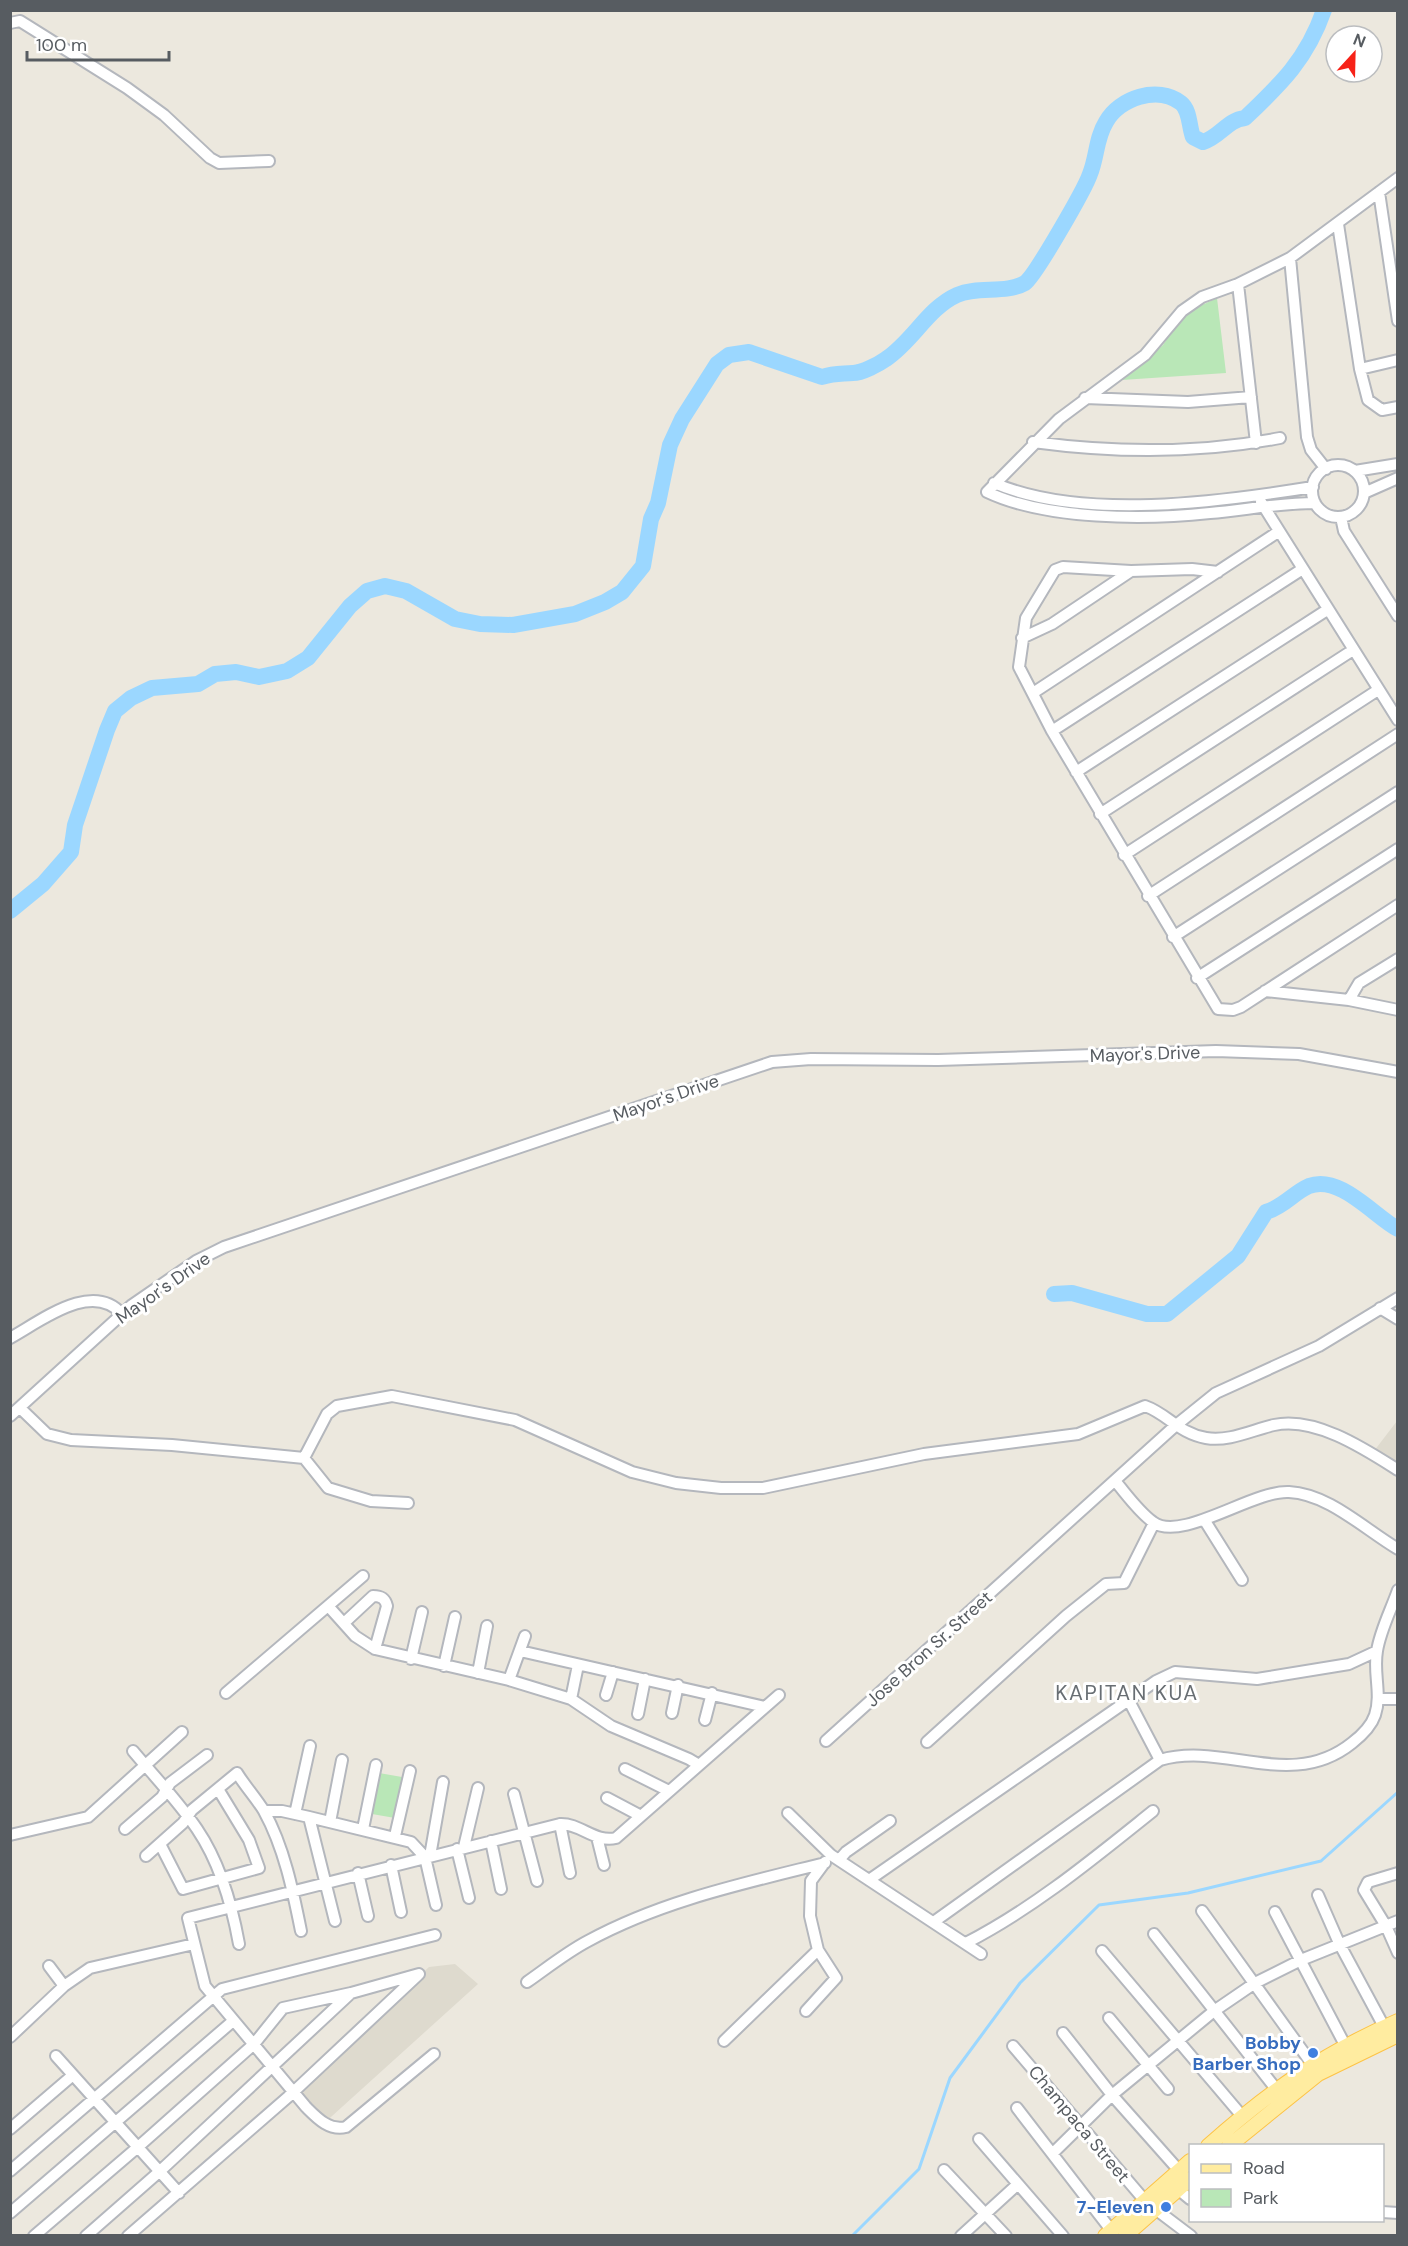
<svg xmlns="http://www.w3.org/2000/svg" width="1408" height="2246" font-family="'DM Sans',sans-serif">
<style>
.education{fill:#dedace}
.green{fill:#b9e7b7}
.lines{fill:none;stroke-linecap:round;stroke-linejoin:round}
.stream{stroke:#9bd7ff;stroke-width:3}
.river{stroke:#9bd7ff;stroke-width:16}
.minor-casing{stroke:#b4b7bd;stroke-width:14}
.major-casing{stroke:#fdc346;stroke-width:16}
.minor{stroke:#fff;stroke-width:10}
.major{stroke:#ffeca0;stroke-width:14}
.shop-dot{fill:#3f7fe0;stroke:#fff;stroke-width:2}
.labels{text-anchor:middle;stroke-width:6;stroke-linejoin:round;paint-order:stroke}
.street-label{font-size:18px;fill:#575c61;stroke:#fff}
.shop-label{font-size:18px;font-weight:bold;fill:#366cbe;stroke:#fff;text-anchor:end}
.quarter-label{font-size:21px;letter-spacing:1.5px;fill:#686e73;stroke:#fff}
</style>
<rect width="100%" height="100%" fill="#ece8de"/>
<path class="education" d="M1397 1421V1463L1374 1451Z
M455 1964 478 1984 321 2126 292 2096 429 1967Z"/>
<path class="green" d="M1217 298 1226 373 1122 380 1163 345 1183 314Z
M379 1773 402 1777 395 1818 372 1814Z"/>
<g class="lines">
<path class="stream" d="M852 2236 919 2169 950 2078 1020 1983 1099 1905 1188 1893 1321 1861 1398 1792"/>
<path class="river" d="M10 911 43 884 71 852 75 825 107 730 115 711 131 698 152 688 198 684 215 674 236 672 259 677 287 671 308 658 350 606 367 591 385 586 406 591 455 619 480 624 513 625 575 614 605 602 622 592 643 566 651 519 658 503 670 445 682 419 717 364 729 355 749 352 822 377C834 373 841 374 853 373 862 373 879 364 886 359 913 341 928 308 957 295 978 286 1006 294 1025 283 1035 276 1085 189 1090 174 1097 157 1096 138 1106 122 1119 98 1158 85 1181 103 1190 110 1189 127 1193 137L1203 142C1220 137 1227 120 1245 118 1281 84 1307 59 1324 10
M1054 1294 1072 1293 1147 1314H1167L1238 1256 1266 1212C1285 1206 1293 1193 1309 1186 1340 1174 1375 1217 1398 1229"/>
<g class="minor-casing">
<path id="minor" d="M10 23 20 21 127 88 164 115 210 158 219 163 269 161
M1379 192 1398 321
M1338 224 1360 369 1368 400 1382 410 1398 407
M1290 258 1307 437 1311 450 1326 469
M1238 284 1256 443
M1360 369 1398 360
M1085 398 1188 402 1251 397
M1033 442C1115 453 1198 454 1280 438
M1312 491a26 26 0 1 1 52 0a26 26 0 1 1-52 0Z
M1355 471 1398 464
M994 483C1082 521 1220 502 1313 487
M1364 493 1398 478
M1261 502 1398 720
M1315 503C1279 503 1245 510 1210 513 1145 520 1046 520 987 492L1059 419 1145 355 1182 311 1202 297 1238 284 1290 258 1398 178
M1341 517 1344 531 1398 616
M1218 572 1192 569 1131 571 1063 567 1055 570 1026 618 1019 667 1052 731 1218 1009 1233 1010 1241 1007 1398 905
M1022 638 1052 624 1131 571
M1033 693 1278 532
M1052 731 1301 570
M1076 772 1327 610
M1100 814 1353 650
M1124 855 1378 690
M1148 896 1398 734
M1173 937 1398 792
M1197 978 1398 849
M1265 991 1349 1000 1398 1010
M1349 1000 1359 983 1398 959
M1380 1308 1398 1319
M10 1338C41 1321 92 1280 122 1314
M20 1408 47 1434 71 1440 172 1445 304 1458 328 1488 371 1501 408 1503
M10 1416 132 1305 196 1261 224 1247 772 1062 811 1059 938 1060 1216 1051 1299 1054 1398 1072
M304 1458 327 1414 337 1406 392 1396 515 1420 632 1472 676 1483 721 1488H763L924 1454 1078 1434 1145 1406C1168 1414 1178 1433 1206 1438 1229 1442 1252 1430 1274 1425 1315 1416 1365 1449 1398 1470
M1116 1482C1127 1495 1139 1512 1153 1522 1181 1543 1253 1490 1289 1492 1329 1494 1364 1529 1398 1549
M1205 1521 1242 1580
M329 1607 355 1636 375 1649 509 1680 571 1699 611 1726 689 1759 699 1765
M344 1623 373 1596C381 1596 385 1598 387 1606L375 1649
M520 1651 765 1707
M411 1659 422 1612
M444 1666 455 1617
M478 1673 487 1626
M509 1680 525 1636
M226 1693 363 1576
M606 1695 613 1672
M571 1699 578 1665
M1128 1699 1160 1760
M1379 1699H1398
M672 1713 678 1685
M638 1714 645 1679
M705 1720 712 1693
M826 1741 1175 1426 1216 1393 1319 1346 1398 1298
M927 1742 1066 1616 1106 1584 1124 1583 1154 1523
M133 1751C154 1776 178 1801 197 1829 220 1863 232 1905 239 1944
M625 1769 669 1791
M514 1794 537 1881
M607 1798 641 1816
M264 1811H282L309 1817 411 1842 425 1857 436 1905
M788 1813 831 1855 981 1954
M295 1814 310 1746
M309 1817 335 1921
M330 1822 342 1760
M560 1824 570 1873
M125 1829 162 1797 170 1783 207 1755
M363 1829 376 1765
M10 1835 88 1817 182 1732
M395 1836 410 1771
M597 1837 604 1865
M491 1841 501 1889
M160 1844 183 1889 259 1868 249 1840 218 1789
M464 1847 478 1788
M457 1849 469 1898
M146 1856 183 1823 192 1810 237 1773C245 1786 256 1798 264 1811 284 1847 293 1891 301 1931
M430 1856 443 1782
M839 1860 846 1852 890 1821
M391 1865 401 1912
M358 1873 368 1916
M1398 1873 1368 1882 1364 1890 1386 1926 1398 1953
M869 1880 1156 1681 1175 1672 1257 1679 1349 1664 1377 1651
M1318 1895 1339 1943 1388 2034
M1202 1911 1312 2064
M1275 1912 1345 2045
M935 1921 1160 1760C1224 1741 1291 1792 1352 1743 1361 1736 1371 1727 1375 1715 1382 1694 1373 1673 1377 1651 1380 1631 1391 1610 1398 1590
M1154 1934 1280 2094
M966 1943C1034 1908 1093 1859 1153 1811
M1102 1951 1242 2116
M49 1966 64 1986
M527 1982C547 1968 567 1952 588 1941 661 1901 745 1883 825 1863
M806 2011 836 1978 818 1950 810 1916 811 1881 825 1862
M1109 2018 1168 2089
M1063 2033 1112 2095 1183 2175
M10 2037 64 1986 90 1968 194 1944
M724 2041 818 1950
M1013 2046 1146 2202 1191 2236
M434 2054 346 2127C329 2131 317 2118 306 2107L205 1986 188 1918 560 1824C580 1823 595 1843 616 1838L779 1695
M56 2056 179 2193
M1017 2108 1111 2230
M10 2129 73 2075
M979 2139 1063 2236
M1053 2153 1112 2095 1214 2011 1255 1983 1301 1960 1398 1921
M944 2170 1006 2236
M10 2171 222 1989 435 1935
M1179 2190 1190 2199
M1382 2212 1398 2213
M10 2213 233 2021
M34 2236 138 2147 254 2044 283 2008 351 1993 419 1974
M86 2236 159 2172 351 1993
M128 2236 288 2097 418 1975
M961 2236 1018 2184"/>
</g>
<g class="major-casing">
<path id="major" d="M1208 2146C1270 2091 1322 2054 1398 2021
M1229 2146 1318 2074 1398 2035
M1105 2236 1190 2161
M1125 2236 1190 2179"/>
</g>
<use href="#minor" class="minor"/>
<use href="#major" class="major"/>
</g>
<g class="shop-dot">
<circle cx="1313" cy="2053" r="6"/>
<circle cx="1166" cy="2207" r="6"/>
</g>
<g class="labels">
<g class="street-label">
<text transform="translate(1145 1054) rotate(-2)" y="6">Mayor's Drive</text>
<text transform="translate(666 1098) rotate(-19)" y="6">Mayor's Drive</text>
<text transform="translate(163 1288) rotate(-35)" y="6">Mayor's Drive</text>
<text transform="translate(929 1649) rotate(-42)" y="6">Jose Bron Sr. Street</text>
<text transform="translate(1079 2124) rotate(50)" y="6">Champaca Street</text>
</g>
<g class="shop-label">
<text x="1301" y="2049">Bobby<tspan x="1301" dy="21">Barber Shop</tspan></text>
<text x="1154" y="2213">7-Eleven</text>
</g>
<g class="quarter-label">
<text x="1127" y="1700">KAPITAN KUA</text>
</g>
</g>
<rect width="1408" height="2246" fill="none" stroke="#575c61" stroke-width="24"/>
<rect x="1189" y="2144" width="195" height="78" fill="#ffffff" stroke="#bcbec0" stroke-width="1.5"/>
<rect x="1201" y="2164" width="30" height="9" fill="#ffeca0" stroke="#bcbec0" stroke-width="1.5"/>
<text x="1243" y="2174" font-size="18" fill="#575c61">Road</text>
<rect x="1201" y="2189" width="30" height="18" fill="#b9e7b7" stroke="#bcbec0" stroke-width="1.5"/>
<text x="1243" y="2204" font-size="18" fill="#575c61">Park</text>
<g transform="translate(1354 54) rotate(22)"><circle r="28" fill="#ffffff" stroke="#bcbec0" stroke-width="1.5"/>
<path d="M0-4.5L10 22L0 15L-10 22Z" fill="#f72218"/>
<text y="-9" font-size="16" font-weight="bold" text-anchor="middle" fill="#575c61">N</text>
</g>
<path d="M27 51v9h142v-9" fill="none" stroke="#575c61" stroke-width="3"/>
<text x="36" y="51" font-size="18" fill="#575c61" stroke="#ffffff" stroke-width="4.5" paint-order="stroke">100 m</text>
</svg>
